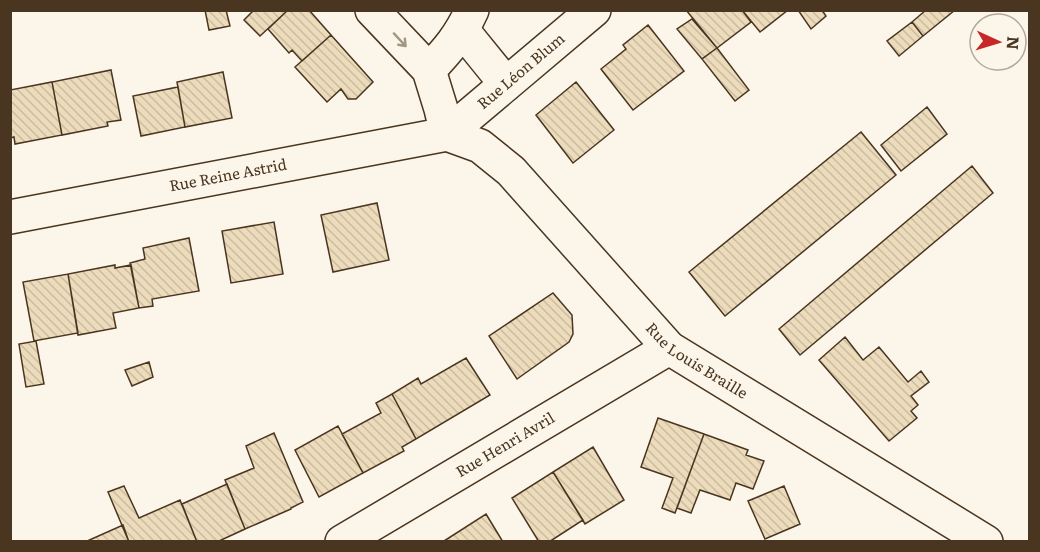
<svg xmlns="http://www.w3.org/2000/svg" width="1040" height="552" font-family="Literata,serif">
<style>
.building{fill:url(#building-back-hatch);stroke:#4a3520;stroke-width:1.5}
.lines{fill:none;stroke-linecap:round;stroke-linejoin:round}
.minor-casing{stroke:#4a3520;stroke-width:36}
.minor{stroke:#fbf6e9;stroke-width:33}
.oneway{stroke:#a29684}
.labels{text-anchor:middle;stroke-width:4.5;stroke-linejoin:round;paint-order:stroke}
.street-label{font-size:15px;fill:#4a3520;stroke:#fbf6e9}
</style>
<defs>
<pattern id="building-back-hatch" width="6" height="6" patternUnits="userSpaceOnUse" patternTransform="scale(1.5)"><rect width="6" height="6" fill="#ecdcbc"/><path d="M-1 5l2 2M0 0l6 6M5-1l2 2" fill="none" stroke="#ccbda1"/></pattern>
</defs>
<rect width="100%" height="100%" fill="#fbf6e9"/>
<path class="building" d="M205 10H226L230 26 209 30Z
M254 10H288L260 36 244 20Z
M288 10H309L331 35 302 61 292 50 289 53 268 29Z
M686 10H742L751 22 717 48Z
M742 10H788L760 32Z
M798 10H822L826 16 811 29Z
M926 10H955L923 36 912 22Z
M692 19 717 48 702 59 677 29Z
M912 22 923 36 899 56 887 41Z
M648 25 684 71 633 110 601 69 626 49 623 45Z
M331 35 373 82 356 99H348L341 89 327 102 295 67Z
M717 48 749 90 735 101 702 59Z
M111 70 121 120 107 122 108 126 62 135 52 82Z
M223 72 232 118 185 127 177 82Z
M52 82 62 135 15 144 14 137 10 138V90Z
M576 82 614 130 573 163 536 115Z
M178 87 185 127 141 136 133 96Z
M927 107 947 134 901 171 881 145Z
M861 132 896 175 725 316 689 272Z
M972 166 993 193 800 355 779 329Z
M377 203 389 260 333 272 321 215Z
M274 222 283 274 231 283 222 231Z
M189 238 199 291 152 299 153 306 139 308 130 263 145 259 143 248Z
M115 265V268L131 265 139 308 113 313 116 328 78 335 68 274Z
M68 274 78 333 34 341 23 282Z
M553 293 572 315 573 334 569 342 517 379 489 336Z
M845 337 863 360 879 347 908 382 921 371 929 382 911 396 918 405 911 411 917 418 889 441 819 360Z
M36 341 44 384 26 387 19 344Z
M466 358 490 395 416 439 392 394 418 378 421 384Z
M149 362 153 377 132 386 125 370Z
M392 394 416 439 402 447 404 451 363 473 342 434 381 413 376 403Z
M658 418 704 434 675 513 662 508 673 478 641 467Z
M338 426 363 473 319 497 295 450Z
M274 433 303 502 291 508V509L245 529 225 480 254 468 246 446Z
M704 434 748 450 746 455 764 461 753 489 736 483 730 500 700 490 691 513 677 508Z
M593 447 624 500 585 524 553 472Z
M553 472 583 520 549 542H539L512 498Z
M227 484 245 529 217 542H197L182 504Z
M124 486 139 518 180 500 197 542H129L108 492Z
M784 486 800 524 765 539 748 501Z
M486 514 503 542H444V541Z
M123 525 129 542H85Z"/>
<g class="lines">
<g class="minor-casing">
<g id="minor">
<path d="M372 10 429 70 441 109 447 134"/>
<path d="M463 31 506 84"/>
<path d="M429 70C448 50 460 36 472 10"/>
<path id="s1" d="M447 134 480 146 511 171 669 348 986 542"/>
<path id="s2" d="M10 217 447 134 594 10"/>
<path id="s3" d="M342 542 669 348"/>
</g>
</g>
<use href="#minor" class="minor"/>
</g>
<defs><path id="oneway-shaft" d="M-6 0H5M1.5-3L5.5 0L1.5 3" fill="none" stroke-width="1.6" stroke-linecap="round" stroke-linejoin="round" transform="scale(1.5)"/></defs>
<use class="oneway" href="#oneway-shaft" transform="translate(400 40) rotate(47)"/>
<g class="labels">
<g class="street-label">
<text dy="5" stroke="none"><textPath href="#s2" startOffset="542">Rue Léon Blum</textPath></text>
<text dy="5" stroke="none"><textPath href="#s2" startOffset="222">Rue Reine Astrid</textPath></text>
<text dy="5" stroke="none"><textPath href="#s1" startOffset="342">Rue Louis Braille</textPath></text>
<text dy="5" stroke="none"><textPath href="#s3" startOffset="190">Rue Henri Avril</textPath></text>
</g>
</g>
<rect width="1040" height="552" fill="none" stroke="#4a3520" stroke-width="24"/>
<g transform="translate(998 42) rotate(94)"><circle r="28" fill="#fbf6e9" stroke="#b4a999" stroke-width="1.5"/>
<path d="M0-4.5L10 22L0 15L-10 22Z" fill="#c62828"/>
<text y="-9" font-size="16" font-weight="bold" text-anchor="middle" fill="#4a3520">N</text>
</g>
</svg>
